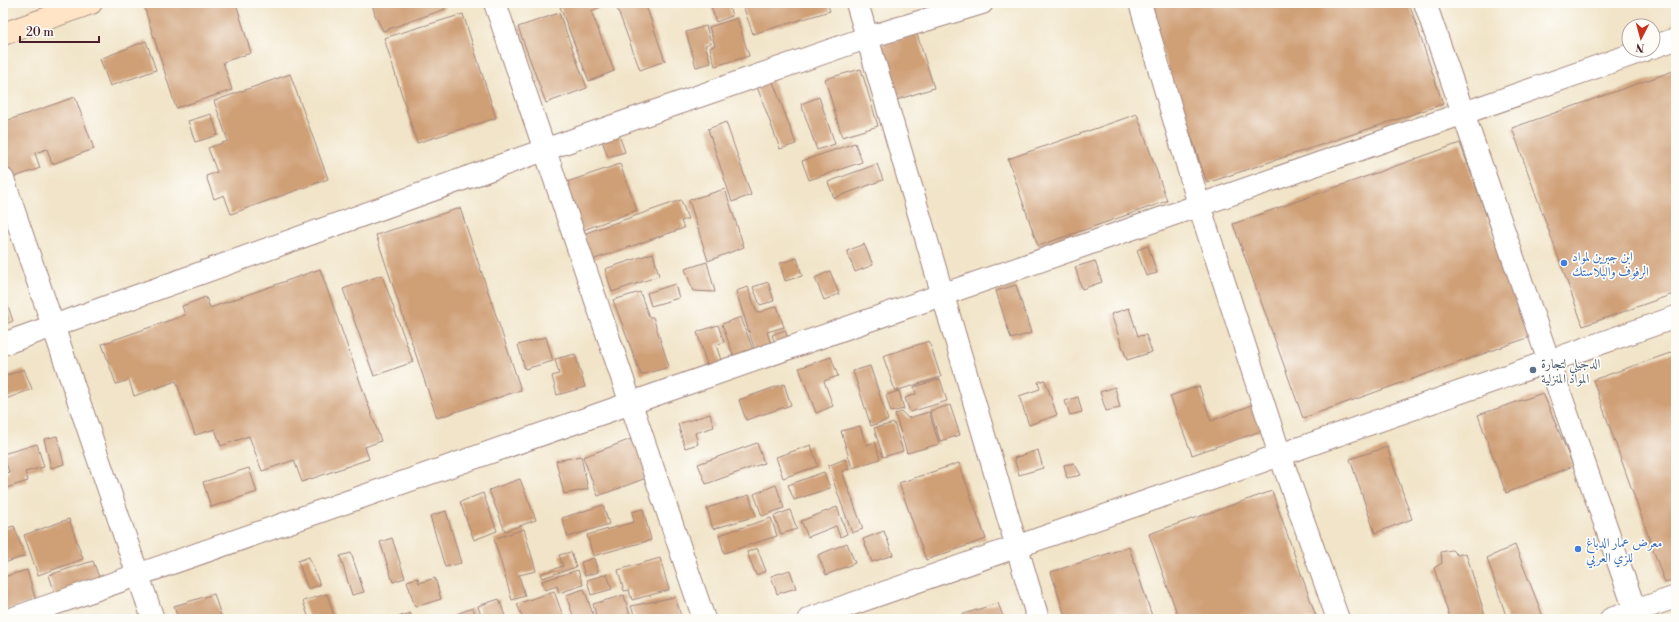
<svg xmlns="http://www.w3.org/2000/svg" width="1679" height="622" font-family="'Libre Bodoni',Amiri,serif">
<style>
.building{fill:#cf9f76}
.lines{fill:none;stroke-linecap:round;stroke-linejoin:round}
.minor-casing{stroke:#9e827a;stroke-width:24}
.secondary-casing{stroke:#9e827a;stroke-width:24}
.minor{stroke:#fff;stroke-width:22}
.secondary{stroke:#ffe4c6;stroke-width:22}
.shop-dot{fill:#3f7fe0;stroke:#fdfcf7;stroke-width:1.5}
.service-dot{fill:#5c6f8a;stroke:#fdfcf7;stroke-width:1.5}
.labels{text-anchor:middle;stroke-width:3.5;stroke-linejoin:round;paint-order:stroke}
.shop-label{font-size:13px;fill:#366cbe;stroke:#fdfcf7;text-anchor:start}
.service-label{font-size:13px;fill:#4e5e75;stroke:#fdfcf7;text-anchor:start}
</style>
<rect width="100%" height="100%" fill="#fdfcf7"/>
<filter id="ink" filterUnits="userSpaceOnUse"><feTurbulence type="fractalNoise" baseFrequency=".025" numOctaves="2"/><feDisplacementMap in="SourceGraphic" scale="8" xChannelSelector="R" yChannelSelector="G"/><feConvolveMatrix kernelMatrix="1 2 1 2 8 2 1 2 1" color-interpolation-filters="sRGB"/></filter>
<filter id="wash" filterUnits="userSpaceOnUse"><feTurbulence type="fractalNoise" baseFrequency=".012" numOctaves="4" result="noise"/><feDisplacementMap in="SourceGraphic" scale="16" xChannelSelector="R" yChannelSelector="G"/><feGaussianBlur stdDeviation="0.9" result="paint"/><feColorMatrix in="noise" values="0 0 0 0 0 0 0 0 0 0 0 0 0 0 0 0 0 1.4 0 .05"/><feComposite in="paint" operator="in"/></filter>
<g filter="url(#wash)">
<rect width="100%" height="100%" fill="#f1e4c8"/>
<g id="blocks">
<path class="building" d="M143 3H236L251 53 223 62 232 90 176 108Z
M372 3H443L445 9 383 31 375 15Z
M572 3H600L601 7 591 11 614 71 589 81 560 7Z
M621 3H645L665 61 640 70 616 5Z
M710 3H728L732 16 716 22Z
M742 3H827L830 11 753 34Z
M1146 3H1409L1443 104 1207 183Z
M559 13 587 88 546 103 518 27Z
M463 14 496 118 417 143 384 38Z
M737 18 749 56 715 66 710 48 715 45 709 27Z
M706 26 711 43 705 45 711 63 696 67 686 32Z
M917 34 934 88 893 101 876 47Z
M146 41 156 70 110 86 100 59Z
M861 69 878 126 842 137 825 79Z
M1676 70V293L1583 326 1512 128Z
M290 74 328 179 231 214 224 195 214 199 206 176 217 172 208 148 228 141 214 101Z
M771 76 796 144 780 149 755 81Z
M75 97 94 149 52 164 47 149 35 153 40 168 4 181 3 122Z
M819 97 835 144 817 150 801 104Z
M211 114 218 135 195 142 188 121Z
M1137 114 1167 201 1038 246 1008 159Z
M726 122 751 195 732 202 708 129Z
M618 132 625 152 608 157 601 138Z
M855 143 862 162 809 180 802 161Z
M1460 143 1530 337 1303 418 1233 224Z
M620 164 637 210 575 233 558 185Z
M877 164 883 180 834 198 828 182Z
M725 189 744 247 708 261 689 200Z
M681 200 688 219 681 221 684 228 592 260 583 234Z
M460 208 521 390 437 418 376 235Z
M864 244 873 265 855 272 847 251Z
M1148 246 1157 273 1146 276 1137 250Z
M653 253 659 276 612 292 605 269Z
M797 258 802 276 785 281 780 263Z
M1095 261 1102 282 1082 289 1075 267Z
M707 262 715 292 693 291 685 269Z
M320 269 381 441 365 447 369 459 302 482 294 460 262 471 249 436 221 446 215 429 195 435 176 381 134 396 129 380 116 384 102 344 185 315 182 306 206 297 210 308Z
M830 271 839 294 824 300 815 278Z
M382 275 413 362 374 376 343 289Z
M768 282 774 301 760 305 753 287Z
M675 284 679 298 651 306 647 293Z
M1016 285 1031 333 1011 339 996 291Z
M748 287 757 313 777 306 784 327 767 332 772 348 756 354 736 291Z
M3 291 13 321 3 325Z
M640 292 649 317H653L669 367 641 375 613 300Z
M1129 308 1138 336 1146 335 1152 352 1127 360 1111 314Z
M741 317 754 353 735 360 722 324Z
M718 325 724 342 716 345 722 363 708 368 697 332Z
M785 330 790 343 777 348 772 335Z
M546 337 553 361 525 369 518 345Z
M929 341 941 377 895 391 883 356Z
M1676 351V579L1665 583 1593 380Z
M575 354 585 387 557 395 552 376 559 374 555 359Z
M831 357 838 376 824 381 833 406 816 413 799 368Z
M870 366 888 420 871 426 853 371Z
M24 369 32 389 3 400V377Z
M940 379 947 401 910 412 905 398 916 394 914 387Z
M1045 380 1057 415 1029 425 1019 396 1040 389 1038 382Z
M784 384 791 405 746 420 739 400Z
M1199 386 1211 421 1254 404 1261 431 1192 455 1170 396Z
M1115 387 1120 408 1106 411 1100 392Z
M899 391 904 409 891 412 886 395Z
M1543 393 1573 466 1506 493 1478 415Z
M1078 397 1082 412 1070 415 1065 401Z
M950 405 960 435 940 441 930 411Z
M902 412 908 418 929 412 939 444 907 453 895 414Z
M710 414 714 427 695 433 698 444 685 448 678 424Z
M894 423 903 451 883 457 874 428Z
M860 426 866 445 875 442 880 459 852 468 841 431Z
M57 436 64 464 51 468 44 439Z
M634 438 649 477 598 496 583 457Z
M757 443 764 463 706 484 698 464Z
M37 444 44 467 25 472 28 481 3 489V474L9 472 3 454Z
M811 445 818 466 783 478 776 457Z
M1387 447 1412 519 1375 533 1350 459Z
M1038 450 1043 468 1019 475 1014 458Z
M581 456 588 489 564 494 556 461Z
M845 459 849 469 842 471 863 529 852 533 828 466Z
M959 463 986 539 926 560 899 483Z
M1074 463 1081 475 1067 478 1064 465Z
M249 468 257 492 211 507 203 482Z
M824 472 830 488 794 500 788 485Z
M520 479 536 520 505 531 489 490Z
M776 485 784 508 762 516 754 494Z
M1272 491 1317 619H1179L1149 534Z
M483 493 497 531 474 540 460 502Z
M749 495 756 516 713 529 707 508Z
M603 505 609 524 568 537 562 518Z
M837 507 847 534 840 537 836 526 808 537 801 521Z
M643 509 651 540 593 556 587 535 634 522 632 512Z
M790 510 797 529 781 534 774 516Z
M446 511 461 563 445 567 430 516Z
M771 518 777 536 724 553 719 535Z
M69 519 83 559 38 575 24 535Z
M14 526 25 556 4 563 3 529Z
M524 529 536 571 519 575 525 596 512 600 494 539Z
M884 531 893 555 872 562 863 539Z
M392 538 405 578 393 582 380 542Z
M847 543 855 563 826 575 818 555Z
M1515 545 1544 619H1507L1487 558Z
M1129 547 1153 619H1066L1051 572Z
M757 548 766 571 756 575 747 552Z
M1452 550 1457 555 1466 553 1486 619H1450L1434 568 1442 563 1441 552Z
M571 552 576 567 542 578 540 574 563 566 559 555Z
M351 553 364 592 352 595 340 556Z
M309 557 320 585 308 589 298 561Z
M594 558 598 572 585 576 581 562Z
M660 558 669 590 632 600 629 590 624 591 618 570Z
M93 561 102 585 57 600 49 575Z
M27 570 36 601 3 611V577Z
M578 570 583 585 559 593 557 586 545 590 542 581Z
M790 570 796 588 777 594 771 576Z
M607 574 612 589 591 595 587 580Z
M418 578 419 583 435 578 441 599 415 607 407 581Z
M584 589 594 617 587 619H574L566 595Z
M554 591 564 619H523L517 604Z
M214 594 222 619H178L174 606Z
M327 594 335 619H309L303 601Z
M624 595 631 619H597L593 604Z
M675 597 682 619H636L631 606Z
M499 599 506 619H482L478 606Z
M998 603 1004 619H949Z
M473 608 477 619H458L456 614Z
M410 613 412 619H392Z"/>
</g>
</g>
<g filter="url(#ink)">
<use href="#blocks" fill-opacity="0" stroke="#9e827a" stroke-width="1"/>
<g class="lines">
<g class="minor-casing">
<path id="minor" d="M495 3 704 619
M857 3 1038 619
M1140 3 1199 205 1280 455 1338 619
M1425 3 1638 619
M1653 47 1676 39
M3 179 153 619
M3 344 544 150 866 38 982 3
M11 619 1645 50
M809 619 1676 317
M1611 619 1676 597"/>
</g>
<g class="secondary-casing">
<path id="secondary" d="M3 34 91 3"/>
</g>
<use href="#minor" class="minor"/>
<use href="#secondary" class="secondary"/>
</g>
</g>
<g class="shop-dot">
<circle cx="1564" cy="263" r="4"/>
<circle cx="1578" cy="549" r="4"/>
</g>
<circle class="service-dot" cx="1533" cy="370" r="4"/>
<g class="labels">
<g class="shop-label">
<text x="1572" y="261">ابن جبرين لمواد<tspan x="1572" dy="15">الرفوف والبلاستك</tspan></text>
<text x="1586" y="547">معرض عمار الدباغ<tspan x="1586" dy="15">للزي العربي</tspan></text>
</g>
<g class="service-label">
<text x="1541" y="368">الدجيلي لتجارة<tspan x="1541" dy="15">المواد المنزلية</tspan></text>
</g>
</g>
<rect width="1679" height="622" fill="none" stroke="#fdfcf7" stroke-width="16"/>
<g transform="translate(1641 38) rotate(186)"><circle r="19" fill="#fdfcf7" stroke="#b5a4a5"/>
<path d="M0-3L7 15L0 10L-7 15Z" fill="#c8321e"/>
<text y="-6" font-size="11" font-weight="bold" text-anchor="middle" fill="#4a1f2b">N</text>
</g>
<path d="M20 36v6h79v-6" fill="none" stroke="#4a1f2b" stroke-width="2"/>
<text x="26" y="36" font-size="12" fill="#4a1f2b" stroke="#fdfcf7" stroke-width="3" paint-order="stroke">20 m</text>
</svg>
